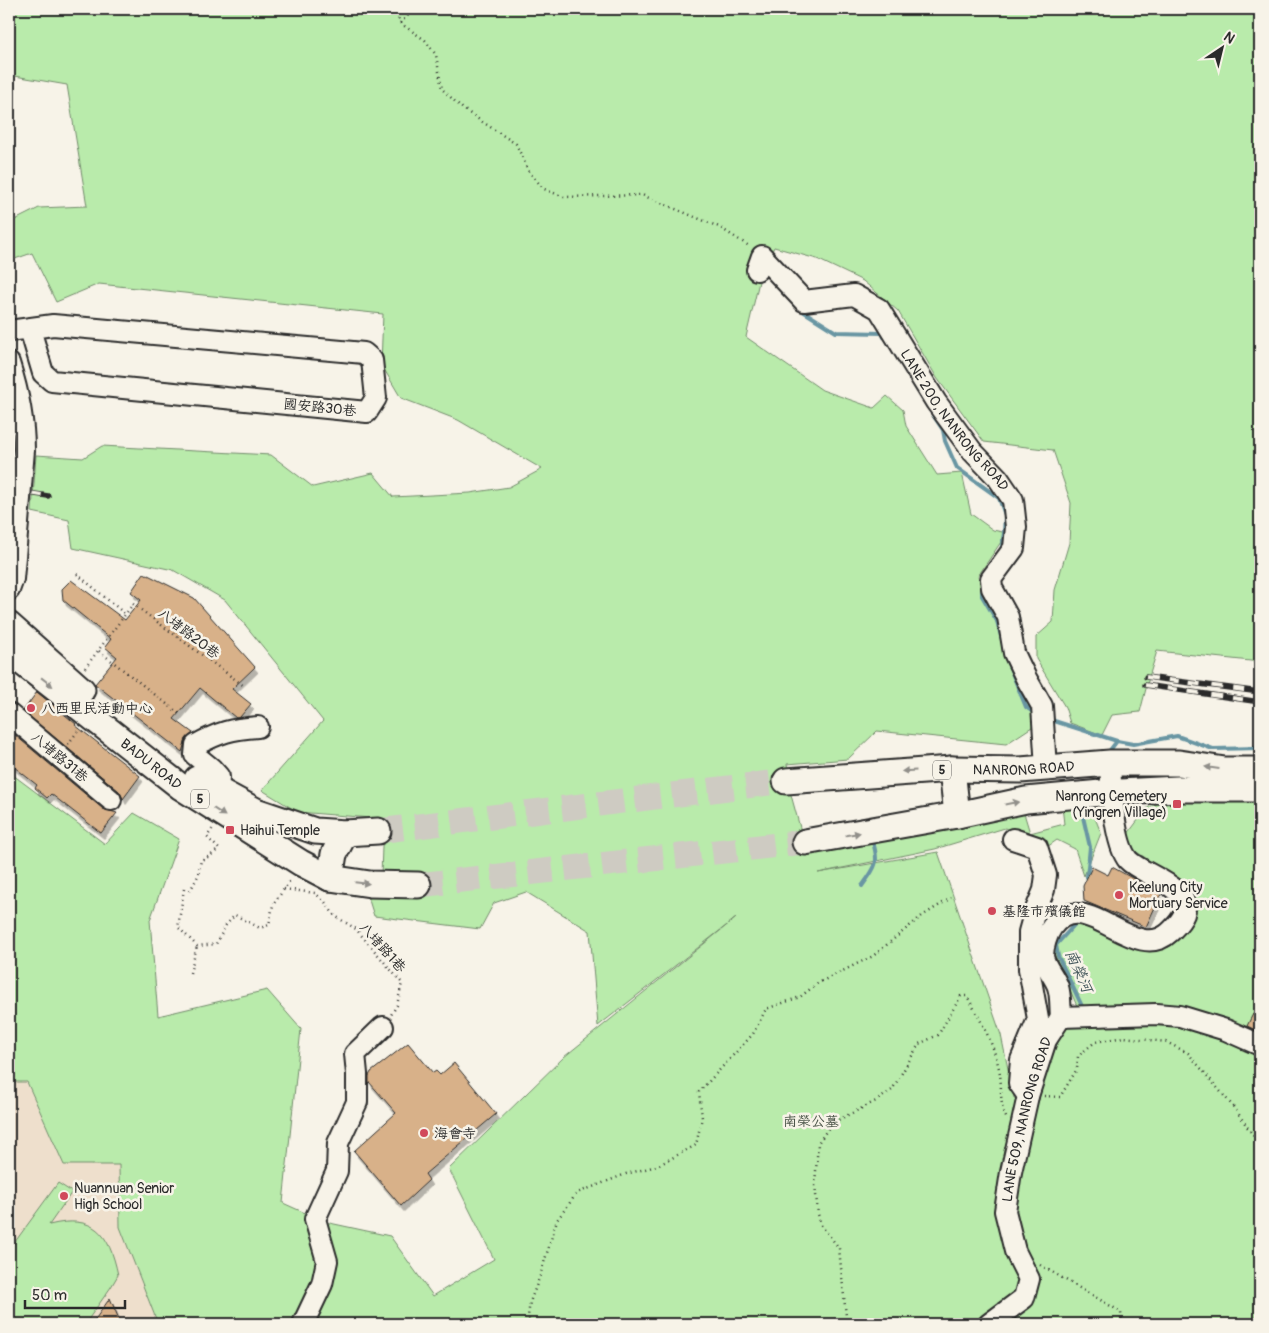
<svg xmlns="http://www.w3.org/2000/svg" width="1269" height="1333" font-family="Pangolin,'LXGW WenKai TC',sans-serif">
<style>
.built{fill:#eedfcc}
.green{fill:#b9ebab;stroke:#728b6b}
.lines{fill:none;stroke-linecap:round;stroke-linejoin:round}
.stream{stroke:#6996a3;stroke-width:4}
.building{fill:#d8b189;stroke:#2b2b2b;filter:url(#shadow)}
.major-tunnel{stroke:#cecbc2;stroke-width:25;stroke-dasharray:25 12;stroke-linecap:butt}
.minor-casing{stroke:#2b2b2b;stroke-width:24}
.major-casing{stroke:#2b2b2b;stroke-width:29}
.path{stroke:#2b2b2b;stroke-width:2.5;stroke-dasharray:1 4;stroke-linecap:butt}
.minor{stroke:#f7f3e8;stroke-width:20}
.major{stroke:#f7f3e8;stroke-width:25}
.rail-casing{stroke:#2b2b2b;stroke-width:5.5}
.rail{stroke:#f7f3e8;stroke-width:4;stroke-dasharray:11;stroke-linecap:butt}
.minor-bridge-casing{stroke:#2b2b2b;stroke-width:24;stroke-linecap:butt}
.minor-bridge{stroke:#f7f3e8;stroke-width:20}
.oneway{fill:#918f8a}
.poi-dot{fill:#d1495b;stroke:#f7f3e8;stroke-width:2}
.labels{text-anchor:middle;stroke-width:5;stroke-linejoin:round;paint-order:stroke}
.shield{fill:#f7f3e8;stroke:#686764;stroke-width:1}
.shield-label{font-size:12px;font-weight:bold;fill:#2b2b2b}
.street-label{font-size:14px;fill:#2b2b2b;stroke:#f7f3e8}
.poi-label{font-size:14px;fill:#2b2b2b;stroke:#f7f3e8;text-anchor:start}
.park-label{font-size:14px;fill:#475145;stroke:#f7f3e8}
.water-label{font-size:15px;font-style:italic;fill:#45585d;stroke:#f7f3e8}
</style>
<defs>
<filter id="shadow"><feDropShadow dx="3" dy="5.5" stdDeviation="0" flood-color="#0004"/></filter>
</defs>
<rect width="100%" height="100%" fill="#f7f3e8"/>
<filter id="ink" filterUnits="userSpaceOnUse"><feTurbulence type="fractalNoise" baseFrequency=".02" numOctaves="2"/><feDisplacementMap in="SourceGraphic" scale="10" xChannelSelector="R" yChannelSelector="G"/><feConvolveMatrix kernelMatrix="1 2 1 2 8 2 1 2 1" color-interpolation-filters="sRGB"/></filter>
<g filter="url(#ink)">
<path class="built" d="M9 1082H27L64 1165H119L120 1227 158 1324H9Z"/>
<path class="green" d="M9 9H1260V662L1157 651 1149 677 1140 712 1112 715 1102 735 1070 723 1065 707 1036 659V637L1053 622 1055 590 1069 543 1071 503 1053 450 984 442 937 378 898 311 863 281 817 259 774 247 761 273 746 337 822 390 874 408 887 396 903 410 906 426 937 475 962 473 971 514 993 530 1007 533 978 576 1026 699 1038 723 1006 744 877 731 848 759 787 764 791 795 807 853 1023 810 1030 833 1064 824 1062 806 1090 805 1101 833 1084 876 1075 849 1057 840 1044 849 1005 828 935 849 818 873 938 852 1001 1035 1014 1098 1034 1103 1059 1039 1077 1006 1053 951 1074 924 1091 928 1146 950 1169 947 1186 932 1193 907 1186 886 1134 850 1127 835 1147 808 1169 799 1260 797V1324H158L120 1227 119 1165H64L27 1082H9V772L105 844 134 813 179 839 150 920 158 1016 267 990 301 1029 283 1203 325 1222 390 1236 433 1296 494 1259 449 1169 564 1057 736 918 598 1026 590 931 526 892 494 903 480 929 374 916 368 897 439 893 434 873 381 875 383 819 298 812 262 790 323 721 225 600 173 570 73 548 69 520 32 512 36 455 83 458 102 446 271 455 313 487 373 473 393 497 470 493 509 487 542 469 458 420 401 398 381 364 383 314 99 284 56 302 32 253 9 261V223L39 208 87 206 67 85 9 75Z
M58 1183 72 1192 49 1225C94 1214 109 1232 118 1275L111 1287 85 1324H9V1250Z"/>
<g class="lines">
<path class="stream" d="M798 308 836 332 882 333 884 337
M933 415 943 430 945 441 957 468 999 498 1005 515 1004 533 1001 552
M982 586V596L997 621 1003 644
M1006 658 1026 707 1036 714
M1048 719 1117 741
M1107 754 1117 741 1133 744 1177 736 1213 749 1260 748
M1080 804 1090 847 1087 877
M862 886C876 867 880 863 872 839
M1076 923 1056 945 1058 956 1082 1006"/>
</g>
<path class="building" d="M144 573 194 598 255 667 232 689 251 704 240 717 236 718 200 688 174 719 193 733 186 739 182 752 95 684 117 657 105 647 111 639 63 600 62 589 71 580 125 620 141 600 131 592Z
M37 692 76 724 75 725 140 776 123 799 119 791 23 711Z
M9 730 103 809 117 813 101 833 51 794 47 798 35 788 37 785 9 763Z
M1092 867 1108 875 1112 867 1161 894 1146 927 1084 901 1083 886Z
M1253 1014 1260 1018V1032L1247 1026Z
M408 1043 433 1073 436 1071 440 1075 454 1063 496 1114 425 1174 429 1180 401 1206 354 1151 396 1113 369 1082V1076L371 1072Z
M110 1298 121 1324H92Z"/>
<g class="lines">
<path class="major-tunnel" d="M378 831 786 781
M418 885 805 842"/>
<g class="minor-casing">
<g id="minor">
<path id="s1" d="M757 270 762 256 804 301 854 295 879 309 936 402 972 451 998 478 1013 500 1016 527 1014 548 991 579 992 588 1008 617 1014 653 1026 678 1042 706 1046 768"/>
<path d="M9 331 53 325 364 353 372 360 376 398 367 412 52 381 43 373 30 329"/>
<path d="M9 363C18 391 24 420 24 450"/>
<path d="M9 590 13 579 18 523"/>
<path d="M9 714 111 800"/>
<path d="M1110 763C1111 786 1114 843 1128 860 1142 875 1193 886 1184 914 1181 922 1175 927 1170 932 1134 966 1084 883 1052 927 1047 934 1043 947 1043 956 1044 966 1055 977 1058 987 1061 996 1060 1008 1061 1017L1156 1014 1180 1016 1226 1030 1260 1045"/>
<path d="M218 791 219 777 211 768 195 755 196 745C220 732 231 729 258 727"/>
<path d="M1013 839 1037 847 1046 875 1044 890 1034 914 1029 932V969L1038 1019 1021 1060 1019 1083 1028 1096"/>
<path d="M303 1324 322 1284 327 1261 315 1219 337 1171 338 1143 357 1102V1074L355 1054 383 1027"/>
<path id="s2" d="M989 1324 1024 1298 1029 1279 1015 1251 1005 1211 1011 1172 1028 1096 1046 1040 1061 1017"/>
</g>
</g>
<g class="major-casing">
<g id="major">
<path d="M9 625 82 690"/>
<path id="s3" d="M9 652 181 787 301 863 330 878 370 884 418 885"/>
<path d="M952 769 957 815"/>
<path d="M197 779 256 811 315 831 345 833 378 831"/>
<path id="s4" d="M786 781 952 769 1020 770 1110 763H1179L1225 770H1260"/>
<path d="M805 842 957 815 1026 800 1101 793 1178 789H1260"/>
<path d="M330 878 334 854 345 833"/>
</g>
</g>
<path class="path" d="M395 9 400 23 425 40 436 55 442 89 463 109 516 144 529 172 544 189 564 197 642 195 719 227 749 246
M400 23 415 9
M77 574 125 614
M99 651 181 715
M85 668 133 604 244 686
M68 744 78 731
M184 889 178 927 197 946 216 944 226 925 235 915 260 928 269 925 273 905 291 879
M284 889 315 893 325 902 335 916 356 929 402 983 397 1005 391 1015
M190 891 198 876 201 860 210 856 219 849 207 837 213 828
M190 973 197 946
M1044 1096 1060 1097 1077 1069 1078 1056 1095 1042 1124 1037 1166 1042 1188 1053 1236 1110 1260 1146
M1040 1265 1121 1312 1122 1324
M531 1324 528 1316 530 1302 540 1276 557 1220 577 1193 626 1174 657 1166 696 1145 702 1118 699 1092 753 1034 766 1009 800 997 818 983 873 956 922 916 951 898
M846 1324V1316L839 1248 821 1225 818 1214 815 1185 818 1143 832 1123 878 1100 892 1090 919 1044 938 1035 961 996H967C981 1021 995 1045 1000 1074 1002 1089 999 1106 1007 1119"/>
<use href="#minor" class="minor"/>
<use href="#major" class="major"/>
<g class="rail-casing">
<path id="rail" d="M9 490 48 496
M1146 677 1260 692
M1145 685 1260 702"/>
</g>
<use href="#rail" class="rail"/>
<g class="minor-bridge-casing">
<path id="minor-bridge" d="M18 523 24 450"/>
</g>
<use href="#minor-bridge" class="minor-bridge"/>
</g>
<defs><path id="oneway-solid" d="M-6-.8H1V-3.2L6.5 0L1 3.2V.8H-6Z" transform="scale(1.25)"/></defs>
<g class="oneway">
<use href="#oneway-solid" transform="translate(47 682) rotate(38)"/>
<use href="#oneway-solid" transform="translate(1212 768) rotate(-172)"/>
<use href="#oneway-solid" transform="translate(909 771) rotate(177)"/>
<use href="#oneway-solid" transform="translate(1012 803) rotate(-11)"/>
<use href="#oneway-solid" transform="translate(219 812) rotate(33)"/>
<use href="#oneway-solid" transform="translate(853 834) rotate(-10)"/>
<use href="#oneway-solid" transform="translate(362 883) rotate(6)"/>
</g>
</g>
<g class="poi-dot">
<circle cx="31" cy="708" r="5"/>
<rect x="1172" y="799" width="10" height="10" rx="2.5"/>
<rect x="225" y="825" width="10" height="10" rx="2.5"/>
<circle cx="1119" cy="895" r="5"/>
<circle cx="992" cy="911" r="5"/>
<circle cx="424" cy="1133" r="5"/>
<circle cx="64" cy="1196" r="5"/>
</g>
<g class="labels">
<g class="shield">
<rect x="933" y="760.5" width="18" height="19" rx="4"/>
<rect x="191" y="789.5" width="18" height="19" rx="4"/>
</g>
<g class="shield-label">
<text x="942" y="774">5</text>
<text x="200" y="803">5</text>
</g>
<g class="street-label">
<text transform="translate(320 407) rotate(6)" y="5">國安路30巷</text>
<text dy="5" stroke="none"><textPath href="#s1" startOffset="290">LANE 200, NANRONG ROAD</textPath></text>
<text transform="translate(189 633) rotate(37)" y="5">八堵路20巷</text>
<text transform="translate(60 757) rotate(40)" y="5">八堵路31巷</text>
<text dy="5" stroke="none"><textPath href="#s3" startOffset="181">BADU ROAD</textPath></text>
<text dy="5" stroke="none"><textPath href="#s4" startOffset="238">NANRONG ROAD</textPath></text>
<text transform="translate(383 947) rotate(48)" y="5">八堵路1巷</text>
<text dy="5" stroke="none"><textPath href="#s2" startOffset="230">LANE 509, NANRONG ROAD</textPath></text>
</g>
<g class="poi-label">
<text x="41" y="713">八西里民活動中心</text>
<text x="1167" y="801" text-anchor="end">Nanrong Cemetery<tspan x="1167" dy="16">(Yingren Village)</tspan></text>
<text x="240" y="835">Haihui Temple</text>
<text x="1129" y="892">Keelung City<tspan x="1129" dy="16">Mortuary Service</tspan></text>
<text x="1002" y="916">基隆市殯儀館</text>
<text x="434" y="1138">海會寺</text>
<text x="74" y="1193">Nuannuan Senior<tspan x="74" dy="16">High School</tspan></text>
</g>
<g class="park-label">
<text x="811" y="1126">南榮公墓</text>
</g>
<g class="water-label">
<text transform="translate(1079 971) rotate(66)" y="5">南榮河</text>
</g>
</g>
<rect width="1269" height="1333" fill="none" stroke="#f7f3e8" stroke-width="30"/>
<rect x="15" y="15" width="1239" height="1303" fill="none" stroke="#2b2b2b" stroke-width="2" filter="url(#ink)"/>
<g transform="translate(1222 48) rotate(35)" stroke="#f7f3e8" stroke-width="4" paint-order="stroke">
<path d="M0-4L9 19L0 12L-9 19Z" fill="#2b2b2b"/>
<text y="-8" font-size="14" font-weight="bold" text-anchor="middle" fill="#2b2b2b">N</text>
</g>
<path d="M25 1300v8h100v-8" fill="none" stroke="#2b2b2b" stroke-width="2.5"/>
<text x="32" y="1300" font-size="15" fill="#2b2b2b" stroke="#f7f3e8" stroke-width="4" paint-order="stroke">50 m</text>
</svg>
